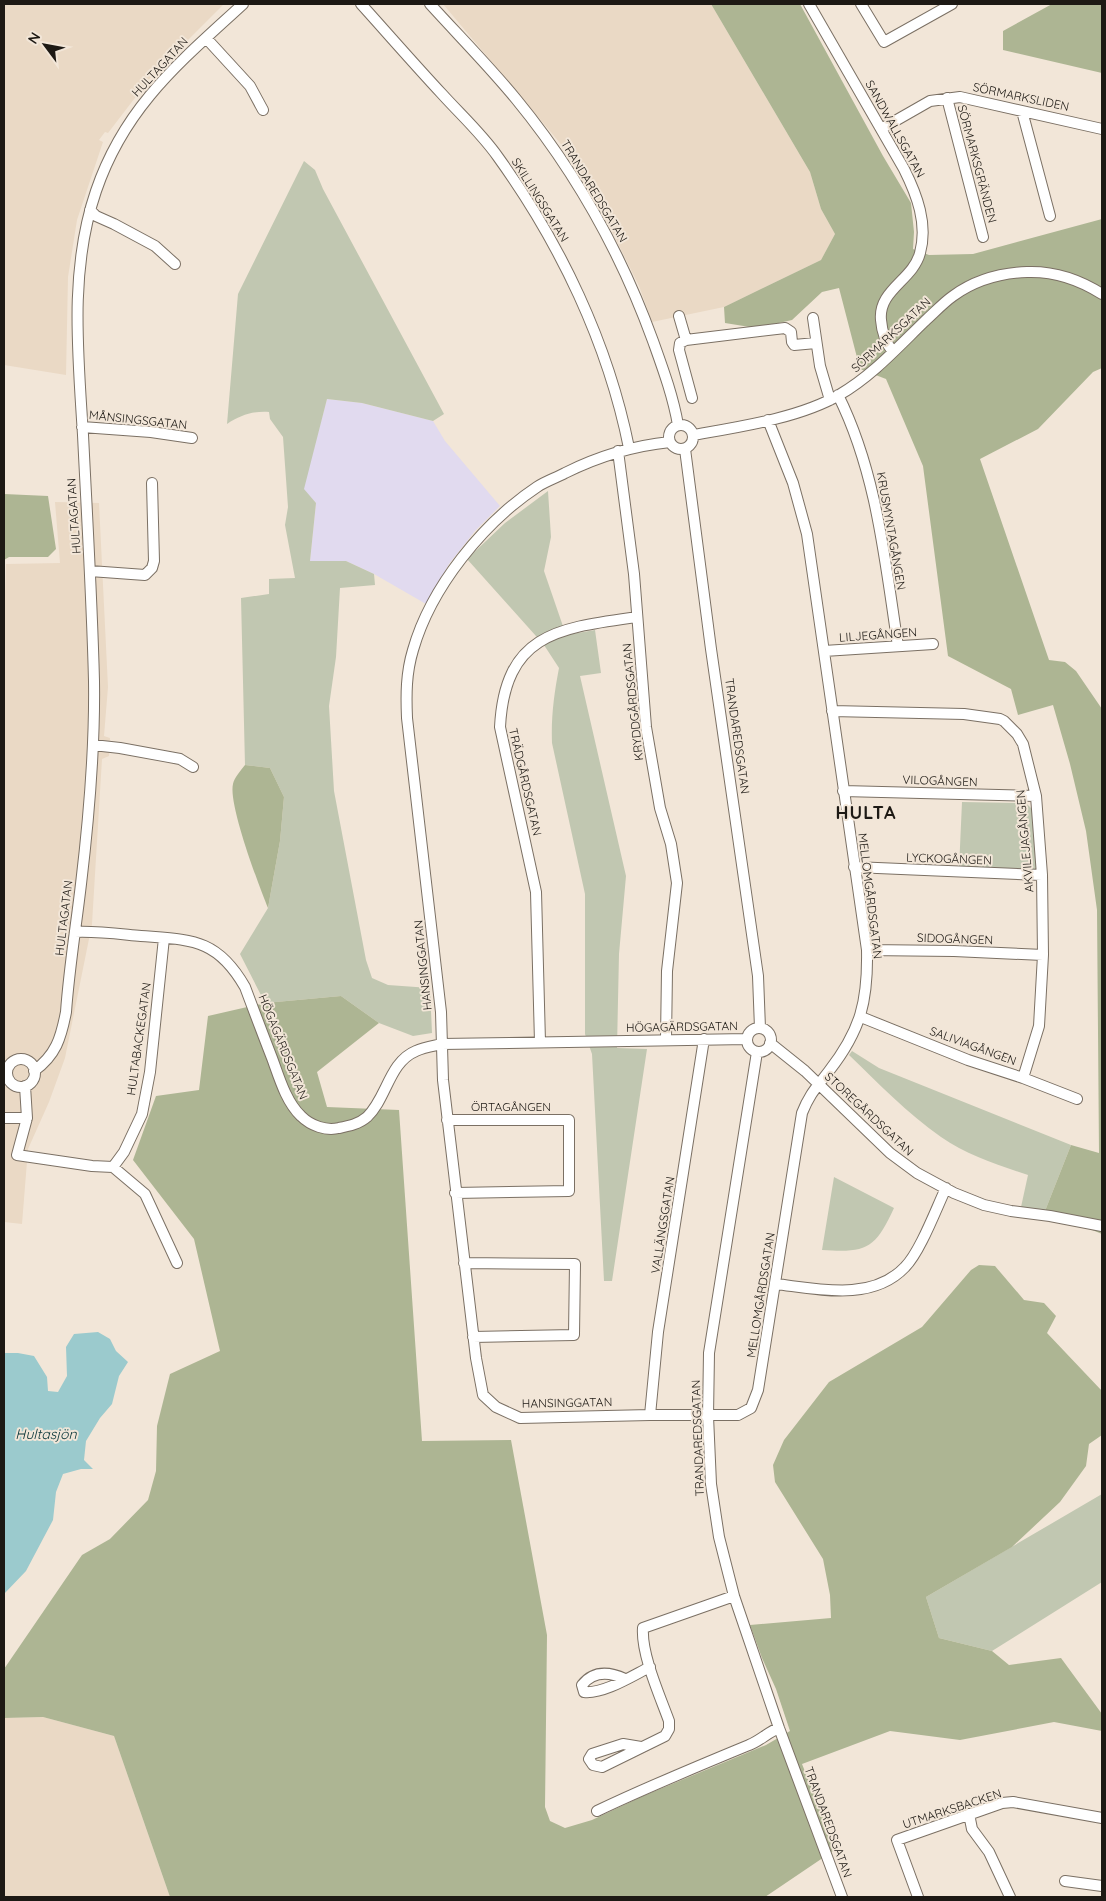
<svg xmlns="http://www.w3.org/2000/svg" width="1106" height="1901" font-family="Quicksand,sans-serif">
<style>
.built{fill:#ead9c5}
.education{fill:#e1daef}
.green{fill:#c1c7b1}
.forest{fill:#adb593}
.water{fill:#9bcacd}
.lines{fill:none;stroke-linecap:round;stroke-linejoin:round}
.minor-casing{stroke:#7b7064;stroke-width:12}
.minor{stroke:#fff;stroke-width:10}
.labels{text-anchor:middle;stroke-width:4;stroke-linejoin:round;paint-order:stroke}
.street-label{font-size:12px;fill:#1d1914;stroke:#f2e6d8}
.water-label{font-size:14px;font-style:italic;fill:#033235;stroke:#f2e6d8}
.district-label{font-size:18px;font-weight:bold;letter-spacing:1px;fill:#1d1914;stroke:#f2e6d8}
</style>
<rect width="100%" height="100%" fill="#f2e6d8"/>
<path class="built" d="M4 4H224L151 77 108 133 105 132 99 140 103 142 77 220 68 277 66 375 4 365Z
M443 4H711L810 172 821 209 835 234 821 260 724 307 652 322 639 286 587 181 565 149Z
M55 502 99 503 108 687 104 736 110 738 109 756 102 759 92 924 65 1058 49 1102 28 1149 22 1224 4 1222V624L6 564 60 563Z
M43 1717 114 1736 170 1897H4V1718Z"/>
<path class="education" d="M327 399 362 403 433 421 445 441 500 506 475 531 449 564 426 604 374 574 346 561H310L316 503 303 489Z"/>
<path class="green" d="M304 161 315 170 323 189 444 414 433 421 362 403 327 399 304 489 316 503 310 561H346L374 574 375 585 340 588 336 657 329 706 334 791 366 960 372 978 388 985 430 988 432 1033 413 1036 379 1023 341 996 265 1003 240 954 268 908 280 841 284 797 270 768 245 765 241 598 269 594V579L295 578 285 525 288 507 283 437 270 419 269 412C252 411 241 415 227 424L238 294Z
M548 491 551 537 544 571 566 635 595 630 601 673 580 676 626 876 619 954 617 1048 647 1049 612 1281H604L592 1054 585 1034V894L552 743C551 717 554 694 559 668L544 645 467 559 505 523Z
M962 802 1026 803 1032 809 1037 872 959 869Z
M852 1051 879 1068 1071 1145 1045 1211 1021 1207 1028 1175C998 1165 967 1155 941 1137 907 1113 878 1083 849 1055Z
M834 1177 894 1208C875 1249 867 1253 822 1250Z
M1102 1494V1582L992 1651 939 1638 926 1597Z"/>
<path class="forest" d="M711 4H800L883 156 911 203 914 232 913 249 929 255 973 254 1102 219V368L1093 372 1038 429 980 459 1049 660 1065 662 1076 671 1102 709V1234L1045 1211 1071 1145 1099 1153 1097 910 1086 831 1070 764 1053 705 1018 715 1011 689 948 656 923 466 886 379 860 369 839 288 822 292 792 320 756 328 725 323 724 307 821 260 835 234 821 209 810 172Z
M1052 4H1102V73L1003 50V31Z
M4 494 48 496 56 549 48 557H9L4 560Z
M245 765 270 768 284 797 280 841 268 908C259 886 228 804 233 784 234 778 241 770 245 765Z
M341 996 379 1023 317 1072 327 1107 399 1110 422 1441 511 1440 547 1635 545 1807 550 1821 565 1828 592 1820 643 1796 766 1745 790 1731 776 1689 762 1658 750 1625 831 1618 830 1595 823 1559 775 1482 773 1465 784 1440 829 1382 922 1327 971 1270 979 1265 995 1266 1024 1300 1044 1303 1056 1316 1047 1333 1102 1391V1435L1089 1444 1086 1466 1060 1502 1012 1547 926 1597 939 1638 992 1651 1009 1665 1061 1658 1102 1714V1731L1054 1722 960 1740 890 1731 802 1764 836 1849 765 1897H170L114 1736 43 1717 4 1718V1669L82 1555 110 1539 148 1500 156 1471 157 1426 170 1374 220 1351 194 1239 133 1160 156 1096 199 1090 208 1016 265 1003Z"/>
<path class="water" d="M98 1332 110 1339 116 1351 128 1362 119 1376 112 1404 100 1418 86 1441 84 1460 93 1469H81L63 1474 56 1492 53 1520 26 1571 4 1594V1353H18L34 1356 47 1377 48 1391 58 1392 67 1376 66 1347 74 1334Z"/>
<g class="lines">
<g class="minor-casing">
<path id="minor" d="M361 4C388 34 415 65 442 94 461 115 482 134 498 157 560 243 608 343 629 448
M430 4C459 36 489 66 516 99 576 172 621 253 653 341 663 369 673 396 678 425
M809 4 904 169C917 195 928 224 920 253 913 280 878 290 881 320 882 333 885 342 893 352
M861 4 884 42 952 4
M206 38 250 86 263 110
M947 98 983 237
M1022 111 1050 216
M881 129 930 101 960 97 1102 129
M90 210 96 216 114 224 155 246 175 264
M679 316 686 340 680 343 679 350 692 398
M813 318 820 366 830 400
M686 340 785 328 791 332 792 342 794 345 816 343
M838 395C877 473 885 562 898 646
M669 437a12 12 0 1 1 24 0a12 12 0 1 1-24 0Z
M82 427 151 432 192 438
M693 435C738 427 800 418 839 395 872 376 898 347 925 321 934 313 943 303 953 296 975 280 1001 273 1027 272 1054 271 1080 280 1102 294
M670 442C631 446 599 456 565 473 556 478 546 481 537 487 483 523 431 587 413 650 406 673 406 695 407 718L441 1012 443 1080 476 1358 483 1395 496 1407 520 1418 650 1415H738L751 1408 758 1390 802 1113C810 1093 817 1087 829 1071 861 1030 868 1001 867 950L807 534 793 483 768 420
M685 449 711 649 758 976 760 1028
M618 451 634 574 646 727 660 808 671 844 677 883 667 971 666 1039
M90 571 145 575 152 568 154 561 152 483
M824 651 933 644
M832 711 964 714 1000 719 1004 721 1017 734 1023 744 1036 796 1042 875 1043 955 1039 1026 1023 1078
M93 745 120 748 180 759 193 767
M843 791 1036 796
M854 867 1042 875
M75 932C97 931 119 934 141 936 191 940 217 938 245 987 254 1011 263 1035 272 1058 279 1077 286 1102 301 1116 311 1126 326 1131 339 1128 349 1126 359 1124 367 1117 387 1098 389 1062 416 1051 424 1047 433 1046 442 1044L747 1039
M867 950 954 951 1043 955
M861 1017 968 1060 1023 1078 1077 1099
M747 1040a12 12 0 1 1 24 0a12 12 0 1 1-24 0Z
M540 1042 536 892 500 727C505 633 559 628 637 617
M770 1043 805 1071 890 1153 917 1173 954 1193 984 1205 1011 1211 1050 1216 1102 1226
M757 1052 709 1353 708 1416 711 1484 719 1537 734 1596 779 1728 842 1897
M7 1073a14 14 0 1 1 28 0a14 14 0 1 1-28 0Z
M34 1071C56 1055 61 1038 66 1012 69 969 76 927 81 884 89 817 95 749 94 681 92 599 87 517 83 435 78 353 69 270 96 191 125 106 180 62 243 4
M25 1086 27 1118 17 1155 92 1166 113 1167 145 1194 177 1263
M4 1118H27
M447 1120H569V1191L455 1193
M113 1167 124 1152 142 1114 150 1072 164 938
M464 1263 575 1264 574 1335 473 1337
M776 1284C818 1289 872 1302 905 1267 920 1252 936 1209 946 1188
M650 1415 658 1332 704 1039
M625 1679C610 1672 594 1670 582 1685L584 1692C604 1694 632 1676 650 1667
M641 1747 623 1744 592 1754 589 1759 593 1765 602 1767 665 1736 669 1729V1721C660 1696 641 1654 643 1628L734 1596
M597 1811C647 1787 698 1766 749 1745 760 1741 768 1732 779 1728
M969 1814 972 1829 989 1852 1010 1897
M1065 1881 1102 1886
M918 1897 897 1840 1002 1803 1013 1802 1102 1818"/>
</g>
<use href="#minor" class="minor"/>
</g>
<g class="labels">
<g class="street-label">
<text transform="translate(160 67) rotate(-47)" y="4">HULTAGATAN</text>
<text transform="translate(1021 97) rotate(12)" y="4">SÖRMARKSLIDEN</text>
<text transform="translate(895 129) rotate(61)" y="4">SANDWALLSGATAN</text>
<text transform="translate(977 164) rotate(75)" y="4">SÖRMARKSGRÄNDEN</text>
<text transform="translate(594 191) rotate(59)" y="4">TRANDAREDSGATAN</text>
<text transform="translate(540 200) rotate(58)" y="4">SKILLINGSGATAN</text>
<text transform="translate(891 335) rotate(-43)" y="4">SÖRMARKSGATAN</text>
<text transform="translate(138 420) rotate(6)" y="4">MÅNSINGSGATAN</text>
<text transform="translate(74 516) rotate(-94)" y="4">HULTAGATAN</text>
<text transform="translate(891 531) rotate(80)" y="4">KRUSMYNTAGÅNGEN</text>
<text transform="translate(878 635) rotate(-4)" y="4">LILJEGÅNGEN</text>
<text transform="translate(633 702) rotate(-96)" y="4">KRYDDGÅRDSGATAN</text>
<text transform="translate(737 736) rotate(82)" y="4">TRANDAREDSGATAN</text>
<text transform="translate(940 781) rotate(2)" y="4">VILOGÅNGEN</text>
<text transform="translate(525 782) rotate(77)" y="4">TRÄDGÅRDSGATAN</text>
<text transform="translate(1025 841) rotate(-95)" y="4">AKVILEJAGÅNGEN</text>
<text transform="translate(949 859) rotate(2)" y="4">LYCKOGÅNGEN</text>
<text transform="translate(870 896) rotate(83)" y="4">MELLOMGÅRDSGATAN</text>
<text transform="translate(64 918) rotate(-83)" y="4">HULTAGATAN</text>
<text transform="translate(955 939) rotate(2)" y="4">SIDOGÅNGEN</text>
<text transform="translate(423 965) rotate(-96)" y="4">HANSINGGATAN</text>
<text transform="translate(682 1027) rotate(-1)" y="4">HÖGAGÄRDSGATAN</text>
<text transform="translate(139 1039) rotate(-82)" y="4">HULTABACKEGATAN</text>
<text transform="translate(973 1046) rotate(20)" y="4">SALIVIAGÅNGEN</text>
<text transform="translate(283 1047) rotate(68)" y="4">HÖGAGÄRDSGATAN</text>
<text x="511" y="1111">ÖRTAGÅNGEN</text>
<text transform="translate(869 1114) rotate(43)" y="4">STOREGÅRDSGATAN</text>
<text transform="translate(663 1225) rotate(-81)" y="4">VALLÄNGSGATAN</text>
<text transform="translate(761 1295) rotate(-81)" y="4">MELLOMGÅRDSGATAN</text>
<text transform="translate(567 1403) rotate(-1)" y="4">HANSINGGATAN</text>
<text transform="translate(698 1438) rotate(-92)" y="4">TRANDAREDSGATAN</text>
<text transform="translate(952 1809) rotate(-18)" y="4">UTMARKSBACKEN</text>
<text transform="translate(828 1822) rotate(70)" y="4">TRANDAREDSGATAN</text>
</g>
<g class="water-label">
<text x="46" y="1439">Hultasjön</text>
</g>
<g class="district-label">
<text x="866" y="819">HULTA</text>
</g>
</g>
<rect width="1106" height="1901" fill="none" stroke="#1d1914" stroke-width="10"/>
<g transform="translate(45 45) rotate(302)" stroke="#f2e6d8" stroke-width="4" paint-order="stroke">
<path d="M0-4L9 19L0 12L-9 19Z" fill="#1d1914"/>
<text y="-8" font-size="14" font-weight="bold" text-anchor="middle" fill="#1d1914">N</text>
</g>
</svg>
